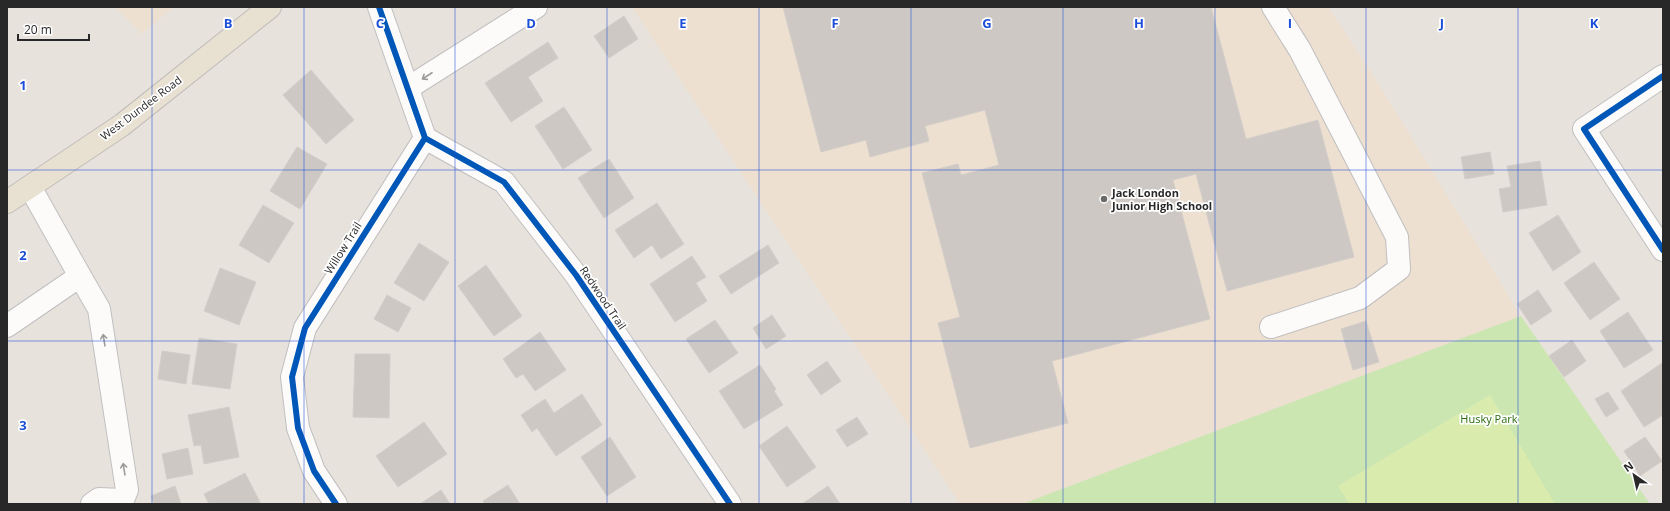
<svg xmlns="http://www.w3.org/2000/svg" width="1670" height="511" font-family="'Open Sans',sans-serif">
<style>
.education{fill:#ede0d0}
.green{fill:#cce6b2}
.pitch{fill:#daebae}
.building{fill:#cdc8c4;stroke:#d3cec9}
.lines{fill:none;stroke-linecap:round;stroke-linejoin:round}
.minor-casing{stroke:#c0bfc0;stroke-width:24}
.major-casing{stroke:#c0bdbc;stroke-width:24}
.minor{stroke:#fcfbfa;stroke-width:22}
.major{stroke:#e8e0d0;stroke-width:22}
.cycleway-casing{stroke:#fff;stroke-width:8}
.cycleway{stroke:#0057b8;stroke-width:6}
.oneway{stroke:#9d9c9c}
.grid{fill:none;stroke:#1d4ed8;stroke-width:1;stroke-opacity:0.55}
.poi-dot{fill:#6b6967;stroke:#fff;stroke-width:1.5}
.labels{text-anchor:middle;stroke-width:3.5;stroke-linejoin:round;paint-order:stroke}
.street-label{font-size:11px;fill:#282828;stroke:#fff}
.poi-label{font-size:11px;font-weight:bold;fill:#282828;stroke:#fff;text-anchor:start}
.park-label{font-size:11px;fill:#2c6c11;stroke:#fff}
.grid-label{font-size:13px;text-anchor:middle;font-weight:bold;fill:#1d4ed8;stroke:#fff;stroke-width:3.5;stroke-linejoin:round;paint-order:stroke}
</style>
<rect width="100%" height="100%" fill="#e8e2dd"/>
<path class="education" d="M115 7H173L142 34Z
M632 7H1328L1378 83 1521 316 1022 504H960Z"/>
<path class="green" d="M1521 316 1650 504H1022Z"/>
<path class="pitch" d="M1490 395 1555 504H1349L1338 486Z"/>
<path class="building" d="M783 7H1211L1246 139 1318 120 1354 257 1227 291 1196 174 1173 180 1210 319 1052 361 1068 423 970 448 938 323 960 317 922 173 958 164 961 175 999 165 985 110 925 126 929 141 870 157 866 140 821 152Z
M624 16 638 39 609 58 594 36Z
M548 42 558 58 528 77 543 101 511 122 485 83Z
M311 70 354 120 326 144 283 95Z
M564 107 592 150 563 169 535 126Z
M297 147 327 164 300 209 270 191Z
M1490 152 1494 174 1465 179 1461 157Z
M609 159 634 198 604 218 578 178Z
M1540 161 1547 205 1503 212 1499 189 1511 187 1507 166Z
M657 203 684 244 661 259 652 245 634 258 615 230Z
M263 205 294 223 269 263 239 245Z
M1558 215 1581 252 1553 271 1529 233Z
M419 243 449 262 424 301 394 283Z
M768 245 779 263 731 294 719 276Z
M692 256 706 277 696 283 707 301 675 322 650 284Z
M1594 262 1620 299 1590 320 1564 283Z
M486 265 522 316 494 336 458 286Z
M220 268 256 282 239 325 204 311Z
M1538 290 1552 311 1531 325 1517 304Z
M387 295 411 308 398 332 374 319Z
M1628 312 1653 350 1624 368 1600 331Z
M772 315 786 336 766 349 753 328Z
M715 320 738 353 709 373 686 339Z
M1366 321 1379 362 1353 370 1341 329Z
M540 332 566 370 535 391 523 374 516 378 503 359Z
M199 338 237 344 230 389 192 384Z
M1572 340 1586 361 1564 377 1549 356Z
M162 351 190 355 186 384 158 379Z
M355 354H390L389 418 353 417Z
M827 361 841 381 821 395 807 375Z
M1662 363 1663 415 1644 427 1621 391Z
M760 365 776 389 774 391 783 405 744 429 719 391Z
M1608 392 1619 409 1606 417 1595 399Z
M582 394 602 425 556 456 537 428 532 432 521 415 545 399 554 413Z
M229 407 239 457 204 464 201 445 194 446 188 415Z
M857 417 868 434 847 447 836 430Z
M424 422 447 454 398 487 376 456Z
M787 426 816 467 787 487 759 446Z
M610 437 636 477 607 496 581 457Z
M1645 437 1662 461 1640 476 1624 451Z
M188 448 193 474 167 479 162 454Z
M245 473 261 504H209L204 494Z
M508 485 520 504H485L483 501Z
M175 486 181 504H154L151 496Z
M828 486 840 504H802Z
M441 490 450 504H420Z"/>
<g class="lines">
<g class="minor-casing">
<path id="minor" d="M1663 76 1584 129 1663 250
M408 88 536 7
M425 138 504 182 576 275 730 504
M80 276 99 309 127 490 123 500 118 504
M7 326 80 276 30 187
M1271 327 1360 298 1399 269 1397 237 1300 50 1273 7
M92 504 99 499 123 500
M336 504 314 471 298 428 292 377 305 328 425 138 379 7"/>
</g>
<g class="major-casing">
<path id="major" d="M7 202 122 125 270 7"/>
</g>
<use href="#minor" class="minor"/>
<use href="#major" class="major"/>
<g class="cycleway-casing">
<path id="cycleway" d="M1663 76 1584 129 1663 250
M425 138 504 182 576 275 730 504
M336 504 314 471 298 428 292 377 305 328 425 138 379 7"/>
</g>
<use href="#cycleway" class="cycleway"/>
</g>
<defs><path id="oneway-shaft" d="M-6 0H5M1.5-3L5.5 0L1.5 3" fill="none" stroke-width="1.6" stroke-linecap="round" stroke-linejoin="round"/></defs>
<g class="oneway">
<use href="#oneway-shaft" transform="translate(427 76) rotate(147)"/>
<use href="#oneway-shaft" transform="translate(104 340) rotate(-99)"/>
<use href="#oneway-shaft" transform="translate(124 469) rotate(-99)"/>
</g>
<path class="grid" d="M152 7V504M304 7V504M455 7V504M607 7V504M759 7V504M911 7V504M1063 7V504M1215 7V504M1366 7V504M1518 7V504M7 170H1663M7 341H1663"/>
<circle class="poi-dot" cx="1104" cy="199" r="4"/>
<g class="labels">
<g class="street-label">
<text transform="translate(141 108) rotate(-37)" y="4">West Dundee Road</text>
<text transform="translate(343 248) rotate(-58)" y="4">Willow Trail</text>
<text transform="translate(603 298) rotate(56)" y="4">Redwood Trail</text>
</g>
<g class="poi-label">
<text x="1112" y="197">Jack London<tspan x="1112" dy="13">Junior High School</tspan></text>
</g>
<g class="park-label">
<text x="1489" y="423">Husky Park</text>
</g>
</g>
<g class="grid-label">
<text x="228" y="28">B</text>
<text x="380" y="28">C</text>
<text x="531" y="28">D</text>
<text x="683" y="28">E</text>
<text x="835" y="28">F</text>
<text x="987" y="28">G</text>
<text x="1139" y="28">H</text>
<text x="1290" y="28">I</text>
<text x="1442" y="28">J</text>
<text x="1594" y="28">K</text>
<text x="23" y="90">1</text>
<text x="23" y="260">2</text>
<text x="23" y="430">3</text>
</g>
<rect width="1670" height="511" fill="none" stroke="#282828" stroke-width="16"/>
<g transform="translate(1634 475) rotate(326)" stroke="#ffffff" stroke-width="3" paint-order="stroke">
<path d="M0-3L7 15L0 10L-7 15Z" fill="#282828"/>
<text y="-6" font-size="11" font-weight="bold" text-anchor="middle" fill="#282828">N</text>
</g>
<path d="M18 34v6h71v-6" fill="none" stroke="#282828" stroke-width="2"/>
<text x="24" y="34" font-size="12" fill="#282828" stroke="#ffffff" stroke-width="3" paint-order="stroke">20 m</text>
</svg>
